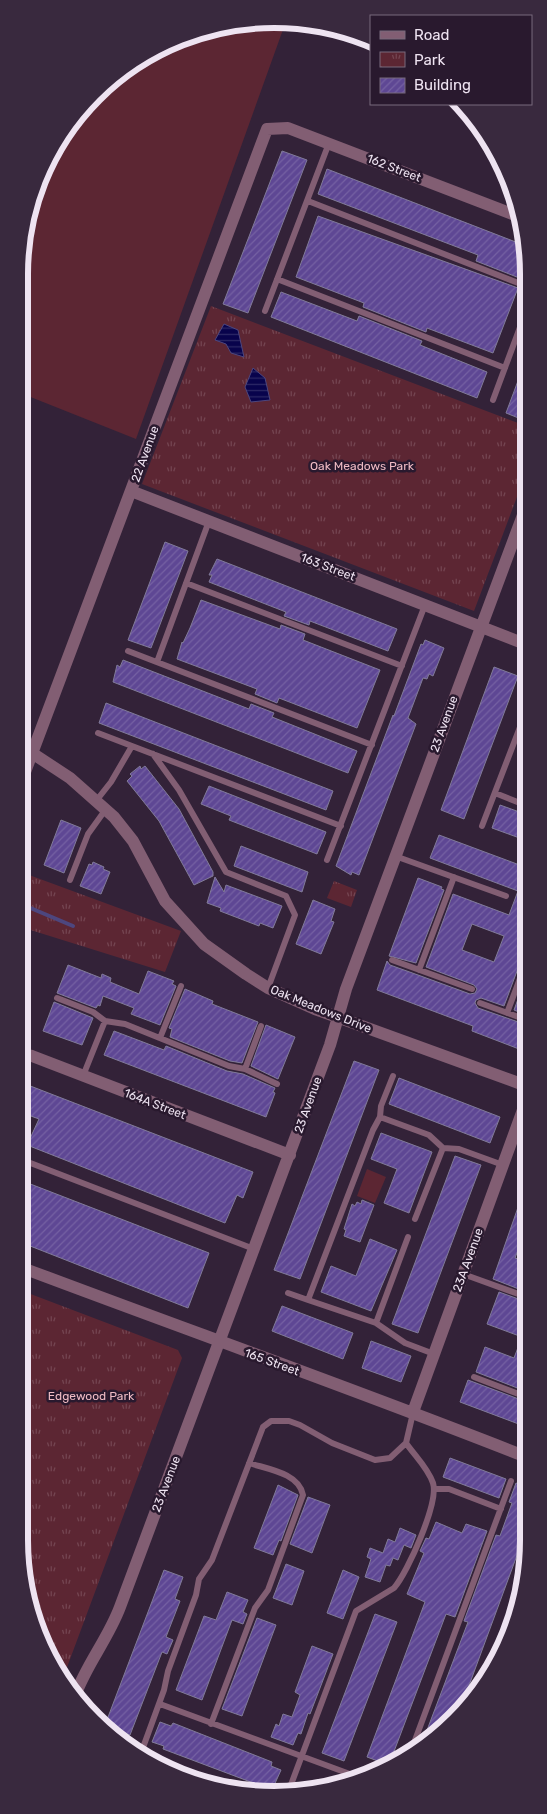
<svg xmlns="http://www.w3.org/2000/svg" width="547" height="1814" font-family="Rubik,sans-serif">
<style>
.green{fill:#5c2633}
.park{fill:url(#park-tufts)}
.water{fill:url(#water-rules);stroke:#4d467e}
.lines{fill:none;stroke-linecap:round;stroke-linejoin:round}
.stream{stroke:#4d467e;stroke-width:4}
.building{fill:url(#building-hatch);stroke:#817b99;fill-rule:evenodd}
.service{stroke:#825e73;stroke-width:6}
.minor{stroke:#825e73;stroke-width:12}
.labels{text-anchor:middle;stroke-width:5;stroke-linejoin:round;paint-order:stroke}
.street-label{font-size:12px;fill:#eee3f1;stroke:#29192e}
.park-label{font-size:12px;fill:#efbbc4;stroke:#29192e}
.rim{fill:none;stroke:#eee3f1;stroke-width:6}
</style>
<defs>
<pattern id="park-tufts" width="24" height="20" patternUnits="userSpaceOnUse" patternTransform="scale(1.25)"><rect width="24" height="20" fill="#5c2633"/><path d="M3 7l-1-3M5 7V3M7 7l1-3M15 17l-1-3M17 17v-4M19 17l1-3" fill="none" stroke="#744551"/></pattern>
<pattern id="water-rules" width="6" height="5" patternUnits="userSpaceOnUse" patternTransform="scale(1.25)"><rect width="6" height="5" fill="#08034c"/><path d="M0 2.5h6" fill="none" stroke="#2c2866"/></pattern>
<pattern id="building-hatch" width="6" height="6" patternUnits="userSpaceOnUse" patternTransform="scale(1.25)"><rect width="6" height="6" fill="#5e4794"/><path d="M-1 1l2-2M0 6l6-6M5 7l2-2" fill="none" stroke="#7561a3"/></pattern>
</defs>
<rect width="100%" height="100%" fill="#332238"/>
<path class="green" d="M224 24H285L136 439 23 394 24 224 62 132 132 62Z
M367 1169 386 1177 375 1203 357 1196Z"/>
<path class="park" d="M211 306 526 426V473L474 611 142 484Z
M21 872 181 931 165 972 21 927Z
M334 881 357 890 351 907 327 898Z
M20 1290 178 1350 182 1358 63 1678 38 1638 19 1540Z"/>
<path class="water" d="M224 324 238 330 244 357 231 353 226 344 215 340Z
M253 368 265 378 270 400 251 402 245 387Z"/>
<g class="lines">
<path class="stream" d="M21 904 73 926"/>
</g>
<path class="building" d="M282 151 307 160 248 313 223 304Z
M327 169 526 246V270L522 279 476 261 478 255 318 194Z
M318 216 518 288 493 353 427 328 426 332 363 307 364 303 296 277Z
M281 292 357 321 359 316 422 341 420 345 487 372 477 398 271 317Z
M525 362H526V421L506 413Z
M165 542 188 551 151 648 128 640Z
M217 559 397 629 388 651 310 621 309 625 284 616 286 612 209 582 212 575H209Z
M201 600 280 629 281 625 305 634 303 640 380 670 357 728 279 698 277 703 255 694 257 689 177 659 182 642 183 643 190 628Z
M425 640 444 648 433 676 429 674 427 679 423 678 408 718 416 724 359 875 352 872 351 875 336 866 393 715 394 716 421 644 423 645Z
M123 660 249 709 251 704 274 713 272 717 357 751 348 773 113 682 117 665 120 667Z
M494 667 518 676 464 819 441 810Z
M106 703 333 791 326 810 99 723Z
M140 766 141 769 145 766 179 809 213 872V876L194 885 159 821 127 781 132 776 130 774Z
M209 786 326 832 317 854 229 820 231 816 201 804Z
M500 805 525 814V840L492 828Z
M61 820 81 828 64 873 44 865Z
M439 835 525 867V960L520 963 504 1006 481 998 476 1000 475 1003 478 1008 524 1024V1036L519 1049 472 1031 473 1026 377 990 387 961 390 965 418 975 470 994 475 993 477 989 474 985 426 967 453 894 509 915 518 891 430 858ZM472 924 504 936 494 962 462 950Z
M241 846 308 872 302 892 234 866Z
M93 862 104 867 103 869 110 872 101 894 80 886 89 864 92 865Z
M215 877 224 892 226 885 282 906 273 928 260 923 259 926 220 911 221 908 207 903Z
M418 878 442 887 441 889 444 890 416 963 389 956Z
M313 900 335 909 331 921 334 922 321 954 296 944Z
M68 965 101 978 102 974 111 978 110 982 139 994 148 971 174 981 172 984 176 986 160 1025 131 1014 134 1008 103 996 100 1006 98 1005 96 1008 57 993Z
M525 980V994L524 1014 514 1010Z
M185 989 213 1001 212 1004 258 1022 242 1063 230 1061 170 1037 172 1029 169 1028Z
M54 1002 93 1018 82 1045 43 1031Z
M266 1025 295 1037 278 1079 251 1066Z
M114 1031 164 1050 166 1046 227 1071 243 1074 275 1088 273 1092 275 1093 266 1117 104 1055Z
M354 1061 379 1070 300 1279 274 1270Z
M399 1078 500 1117 490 1143 389 1104Z
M20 1082 253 1172 243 1198 237 1195 225 1223 27 1145 39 1119 20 1112Z
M381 1133 432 1152 409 1213 384 1203 397 1169 371 1159Z
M455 1156 481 1165 418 1333 392 1324Z
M20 1180 209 1253 188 1308 20 1242Z
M523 1193 524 1235 515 1258 524 1261V1291L493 1279Z
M362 1200 374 1205 360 1242 344 1236 346 1230 344 1229 352 1204 355 1206 357 1202 361 1204Z
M370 1239 397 1250 371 1311 321 1292 331 1266 356 1276Z
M499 1292 524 1301V1379L520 1389 476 1372 485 1347 514 1358 522 1337 487 1324Z
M282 1306 353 1333 343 1359 272 1331Z
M371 1341 411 1356 401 1382 362 1368Z
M468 1380 524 1401V1426L460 1402Z
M450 1458 506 1479 499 1498 443 1477Z
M516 1483 524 1486 523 1539 460 1710 428 1743 421 1746 468 1622 464 1621 496 1535 500 1536 512 1503 509 1502Z
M278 1485 298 1495 281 1541 279 1540 273 1555 254 1548Z
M308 1497 330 1505 312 1553 290 1544Z
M436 1522 462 1533 466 1524 487 1531 455 1617 446 1614 390 1762 386 1764 367 1757 425 1602 407 1594 424 1553 420 1551 426 1538 429 1539Z
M400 1528 416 1535 411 1548 404 1545 398 1560 393 1558 390 1566 386 1565 380 1582 365 1577 371 1559 367 1557 370 1548 383 1553 388 1539 395 1542Z
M286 1564 304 1571 292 1605 273 1598Z
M164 1570 183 1577 175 1599 180 1601 166 1637 173 1640 167 1654 162 1652 130 1735 105 1725Z
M343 1570 359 1577 343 1619 327 1613Z
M227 1592 248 1600 243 1612 247 1614 243 1624 232 1620 202 1700 176 1690 204 1616 216 1620Z
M375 1614 397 1622 344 1761 322 1753Z
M257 1618 276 1625 242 1716 222 1709Z
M312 1646 333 1654 310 1714 308 1713 301 1734 298 1733 293 1745 271 1737 276 1724 279 1726 283 1714 292 1717 300 1695 295 1692Z
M160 1722 171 1726 173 1723 272 1762 271 1766 281 1770 272 1790 163 1749 164 1746 152 1742Z"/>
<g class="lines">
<path class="service" d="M308 201 526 286
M277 279 505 368
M265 311 329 143
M493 400 526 311
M186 583 402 666
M128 651 372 745
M157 662 209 521
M98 733 341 826
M153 754 179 790 226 872 286 896 295 915 268 988
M495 793 525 805
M96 801 111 782 132 746
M482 826 525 714
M395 856 506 896
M327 860 425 605
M70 880 88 834 106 809
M392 960 472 989
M419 970 454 877
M57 998 93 1012 105 1021 125 1024 229 1066 245 1069 277 1084
M480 1003 524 1019
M507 1013 525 965
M160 1038 181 986
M245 1069 261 1026
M83 1076 105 1021
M380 1117 381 1106 393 1076
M20 1159 254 1249
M415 1219 443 1148
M463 1274 524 1296
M288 1293 308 1300
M376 1323 408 1237
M434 1354 405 1343 376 1323 308 1300 373 1130 380 1117 429 1135 443 1148 459 1149 503 1165
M474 1377 524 1396
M434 1489H449L501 1509
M160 1704 358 1777
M211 1724 255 1608 268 1590 303 1495C299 1473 267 1469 249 1463
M411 1751 511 1481
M141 1753 164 1690 168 1671 196 1595 199 1579 212 1560 263 1427 271 1421H289L300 1425 332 1443 375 1460 390 1458 406 1443
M289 1790 356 1611 394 1588C408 1572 439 1502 433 1483 428 1468 415 1456 406 1443L413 1413"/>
<path class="minor" d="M131 491 525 644
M32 753 70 778 114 817 133 841 165 901 204 944 246 974 268 988 315 1009 524 1085
M22 780 267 129 288 128 520 217
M21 1054 32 1056 290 1155
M20 1267C187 1330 357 1390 524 1456
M413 1412 524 1107
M75 1696C86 1665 108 1639 120 1607L330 1045 346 989 526 507"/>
</g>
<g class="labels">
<g class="street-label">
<text transform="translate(394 168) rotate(21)" y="4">162 Street</text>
<text transform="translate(145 454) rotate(-70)" y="4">22 Avenue</text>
<text transform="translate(328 567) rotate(21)" y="4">163 Street</text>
<text transform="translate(444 724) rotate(-70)" y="4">23 Avenue</text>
<text transform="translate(321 1009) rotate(22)" y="4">Oak Meadows Drive</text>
<text transform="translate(155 1104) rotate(21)" y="4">164A Street</text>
<text transform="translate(308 1105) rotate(-70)" y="4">23 Avenue</text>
<text transform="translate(468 1260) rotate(-70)" y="4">23A Avenue</text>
<text transform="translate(272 1362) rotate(20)" y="4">165 Street</text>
<text transform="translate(166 1484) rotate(-69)" y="4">23 Avenue</text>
</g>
<g class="park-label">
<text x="362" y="470">Oak Meadows Park</text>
<text x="91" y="1400">Edgewood Park</text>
</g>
</g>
<path d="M0 0H547V1814H0ZM274 28H274A246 246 0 0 1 520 274V1540A246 246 0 0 1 274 1786H274A246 246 0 0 1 28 1540V274A246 246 0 0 1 274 28Z" fill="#39293e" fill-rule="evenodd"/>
<path class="rim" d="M274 28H274A246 246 0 0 1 520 274V1540A246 246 0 0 1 274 1786H274A246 246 0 0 1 28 1540V274A246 246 0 0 1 274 28Z"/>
<rect x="370" y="15" width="162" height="90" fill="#29192e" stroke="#786a7c"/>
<rect x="380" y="31" width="25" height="8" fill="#825e73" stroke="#786a7c"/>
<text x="414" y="40" font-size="15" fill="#eee3f1">Road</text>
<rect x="380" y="52" width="25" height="15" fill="url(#park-tufts)" stroke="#786a7c"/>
<text x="414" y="65" font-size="15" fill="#eee3f1">Park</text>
<rect x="380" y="78" width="25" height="15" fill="url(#building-hatch)" stroke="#786a7c"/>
<text x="414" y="90" font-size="15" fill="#eee3f1">Building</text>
</svg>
